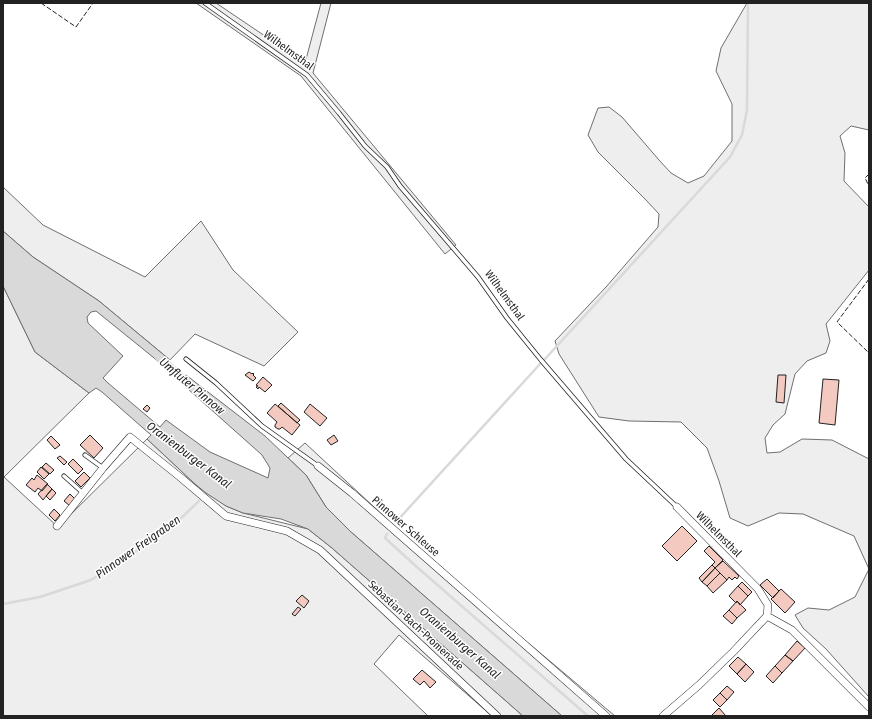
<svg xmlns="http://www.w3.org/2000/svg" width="872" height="719" font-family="'Fira Sans Condensed',sans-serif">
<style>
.green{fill:#eee;stroke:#6f6f6f}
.water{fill:#d9d9d9;stroke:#6f6f6f}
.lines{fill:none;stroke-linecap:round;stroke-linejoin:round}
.stream{stroke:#d9d9d9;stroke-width:2.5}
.canal{stroke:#d9d9d9;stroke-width:8}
.building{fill:#f3c9c0;stroke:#222}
.lane-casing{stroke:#222;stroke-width:5}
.street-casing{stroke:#222;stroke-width:8}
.lane{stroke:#fff;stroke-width:3.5}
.street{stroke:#fff;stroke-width:7}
.fence{stroke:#222;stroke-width:1;stroke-dasharray:5 2;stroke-linecap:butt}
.labels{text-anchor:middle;stroke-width:3;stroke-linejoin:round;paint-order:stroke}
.street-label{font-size:11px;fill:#222;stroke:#fff}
.water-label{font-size:12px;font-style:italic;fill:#222;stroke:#fff}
</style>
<rect width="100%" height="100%" fill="#fff"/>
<path class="green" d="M196 3H216L305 63 321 3H331L313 73 456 245 445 254 301 76Z
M747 3H869V130L851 126 840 136 845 153 844 181 869 207V270L826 324 830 341 826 353 807 361 795 374 785 414 773 425 765 438 767 453 780 452 802 439 832 440 869 459V697L826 649 803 628 795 615 808 608 829 610 855 597 869 569 854 536 803 514 779 513 748 526 730 518 719 481 707 448 681 422 629 421 599 417 559 354 555 341 606 287 658 227 659 214 645 199 598 152 588 135 598 108 609 107 622 117 659 160 671 173 688 183 704 176 732 141V104L716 71 721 48Z
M3 187 43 225 145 277 201 221 233 270 298 332 264 366 195 334 170 360 99 301 33 257 3 231Z
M3 286 35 352 89 393 4 477 58 527 147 439 195 484 226 506 243 513 308 529 332 548 523 716H492L399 635 374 664 428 716H3Z
M305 443 387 519 399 534 615 716H562L351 532 326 507 306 475 288 458Z"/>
<path class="water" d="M3 231 33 257 99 301 170 360 164 366 96 311 91 312 87 317 88 323 123 356 103 378 108 383 160 427 166 420 210 452 268 478 270 468 262 455 179 381 186 375 265 436 306 475 326 507 351 532 562 716H523L332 548 308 529 281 519 243 513 226 506 206 493 195 484 147 439 151 435 102 392 96 388 89 393 35 352 3 286Z"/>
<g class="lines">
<path class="stream" d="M545 359 730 157 742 135 747 110 748 3
M396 522 540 364
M387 534 385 538 418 568 588 716
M3 604 40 597 91 580 138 550 178 521 199 501"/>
<path class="canal" d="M159 357 190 385"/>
</g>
<path class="building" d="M249 372 252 374 253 373 254 374 253 375 256 378 253 381 245 375Z
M778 375H786L784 403 776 402Z
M263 377 272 385 265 392 259 387 258 389 256 387 258 386 256 385Z
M823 379 839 380 835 425 819 423Z
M281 403 300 420 297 423 278 406Z
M275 404 300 425 292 435 282 427 280 429H278L275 427V425L277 422 267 413Z
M310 404 327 418 320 426 304 412Z
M147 405 150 408 147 412 143 409Z
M90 435 103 448 94 458 80 445Z
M334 435 338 441 331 445 327 440Z
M51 436 60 445 55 449 47 440Z
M60 456 67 462 64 465 57 458Z
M73 459 83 469 78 474 68 464Z
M46 463 54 470 50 474 42 467Z
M41 467 49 474 44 479 37 472Z
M84 472 90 478 81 487 75 481Z
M37 475 48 484 42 491 38 488 35 492 26 485 32 478 34 480Z
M47 484 52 489 43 500 38 494Z
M52 489 56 493 50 500 46 496Z
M70 494 75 499 70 506 64 501Z
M54 509 60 515 55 521 49 515Z
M682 526 697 541 677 561 662 546Z
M709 546 723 560 715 568 712 565 715 562 704 551Z
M723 561 739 576 737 579 735 577 732 580 729 577 727 580 715 568Z
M712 565 715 568 702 582 699 578Z
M715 568 720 573 707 586 702 582Z
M720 573 727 580 713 593 707 586Z
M767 579 779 591 773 598 760 585Z
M742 582 752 592 748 596 738 586Z
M738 586 748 596 740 605 737 601 736 603 729 596Z
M781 589 795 602 785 613 771 599Z
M302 595 309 601 304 608 296 601Z
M737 601 746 610 737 618 729 610Z
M298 607 301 609 295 616 292 614Z
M729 610 737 618 732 624 723 616Z
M797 641 805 648 793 661 785 655Z
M785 655 793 661 782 673 775 666Z
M738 657 746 664 737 674 729 666Z
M746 664 754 672 745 682 737 674Z
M775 666 782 673 773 683 766 676Z
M422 670 436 682 430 688 424 681 420 685 413 679Z
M727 686 734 692 727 700 720 693Z
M720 693 727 700 720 707 713 700Z
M719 708 726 716H711Z"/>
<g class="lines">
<g class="lane-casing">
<path id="lane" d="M205 3 307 75 339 113 365 146 387 167 400 186 478 277 507 318 541 360 626 459 677 507
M186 359 216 383 262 426 318 466
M85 455 103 468
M64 476 83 493"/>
</g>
<g class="street-casing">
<path id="street" d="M318 466 352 493 606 716
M57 526 103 468 130 437 180 477 226 516 287 531 320 550 497 716
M767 616 792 630 869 707
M663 716 699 685 734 651 767 616 768 605 758 589 677 507"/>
</g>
<use href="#lane" class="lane"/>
<use href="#street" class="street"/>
<path class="fence" d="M41 3 76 27 93 3
M869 174 865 178 869 186
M869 279 837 322 869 353"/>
</g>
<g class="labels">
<g class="street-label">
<text transform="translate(289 50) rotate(36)" y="4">Wilhelmsthal</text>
<text transform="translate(505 295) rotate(54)" y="4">Wilhelmsthal</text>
<text transform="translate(406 526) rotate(41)" y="4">Pinnower Schleuse</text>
<text transform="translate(719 534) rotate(45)" y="4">Wilhelmsthal</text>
<text transform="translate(416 625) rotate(43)" y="4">Sebastian-Bach-Promenade</text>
</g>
<g class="water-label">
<text transform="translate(192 386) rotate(40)" y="4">Umfluter Pinnow</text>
<text transform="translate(189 455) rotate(37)" y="4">Oranienburger Kanal</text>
<text transform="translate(138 547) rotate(-35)" y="4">Pinnower Freigraben</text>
<text transform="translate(460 643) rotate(41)" y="4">Oranienburger Kanal</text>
</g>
</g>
<rect width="872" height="719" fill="none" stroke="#222222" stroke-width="8"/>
</svg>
